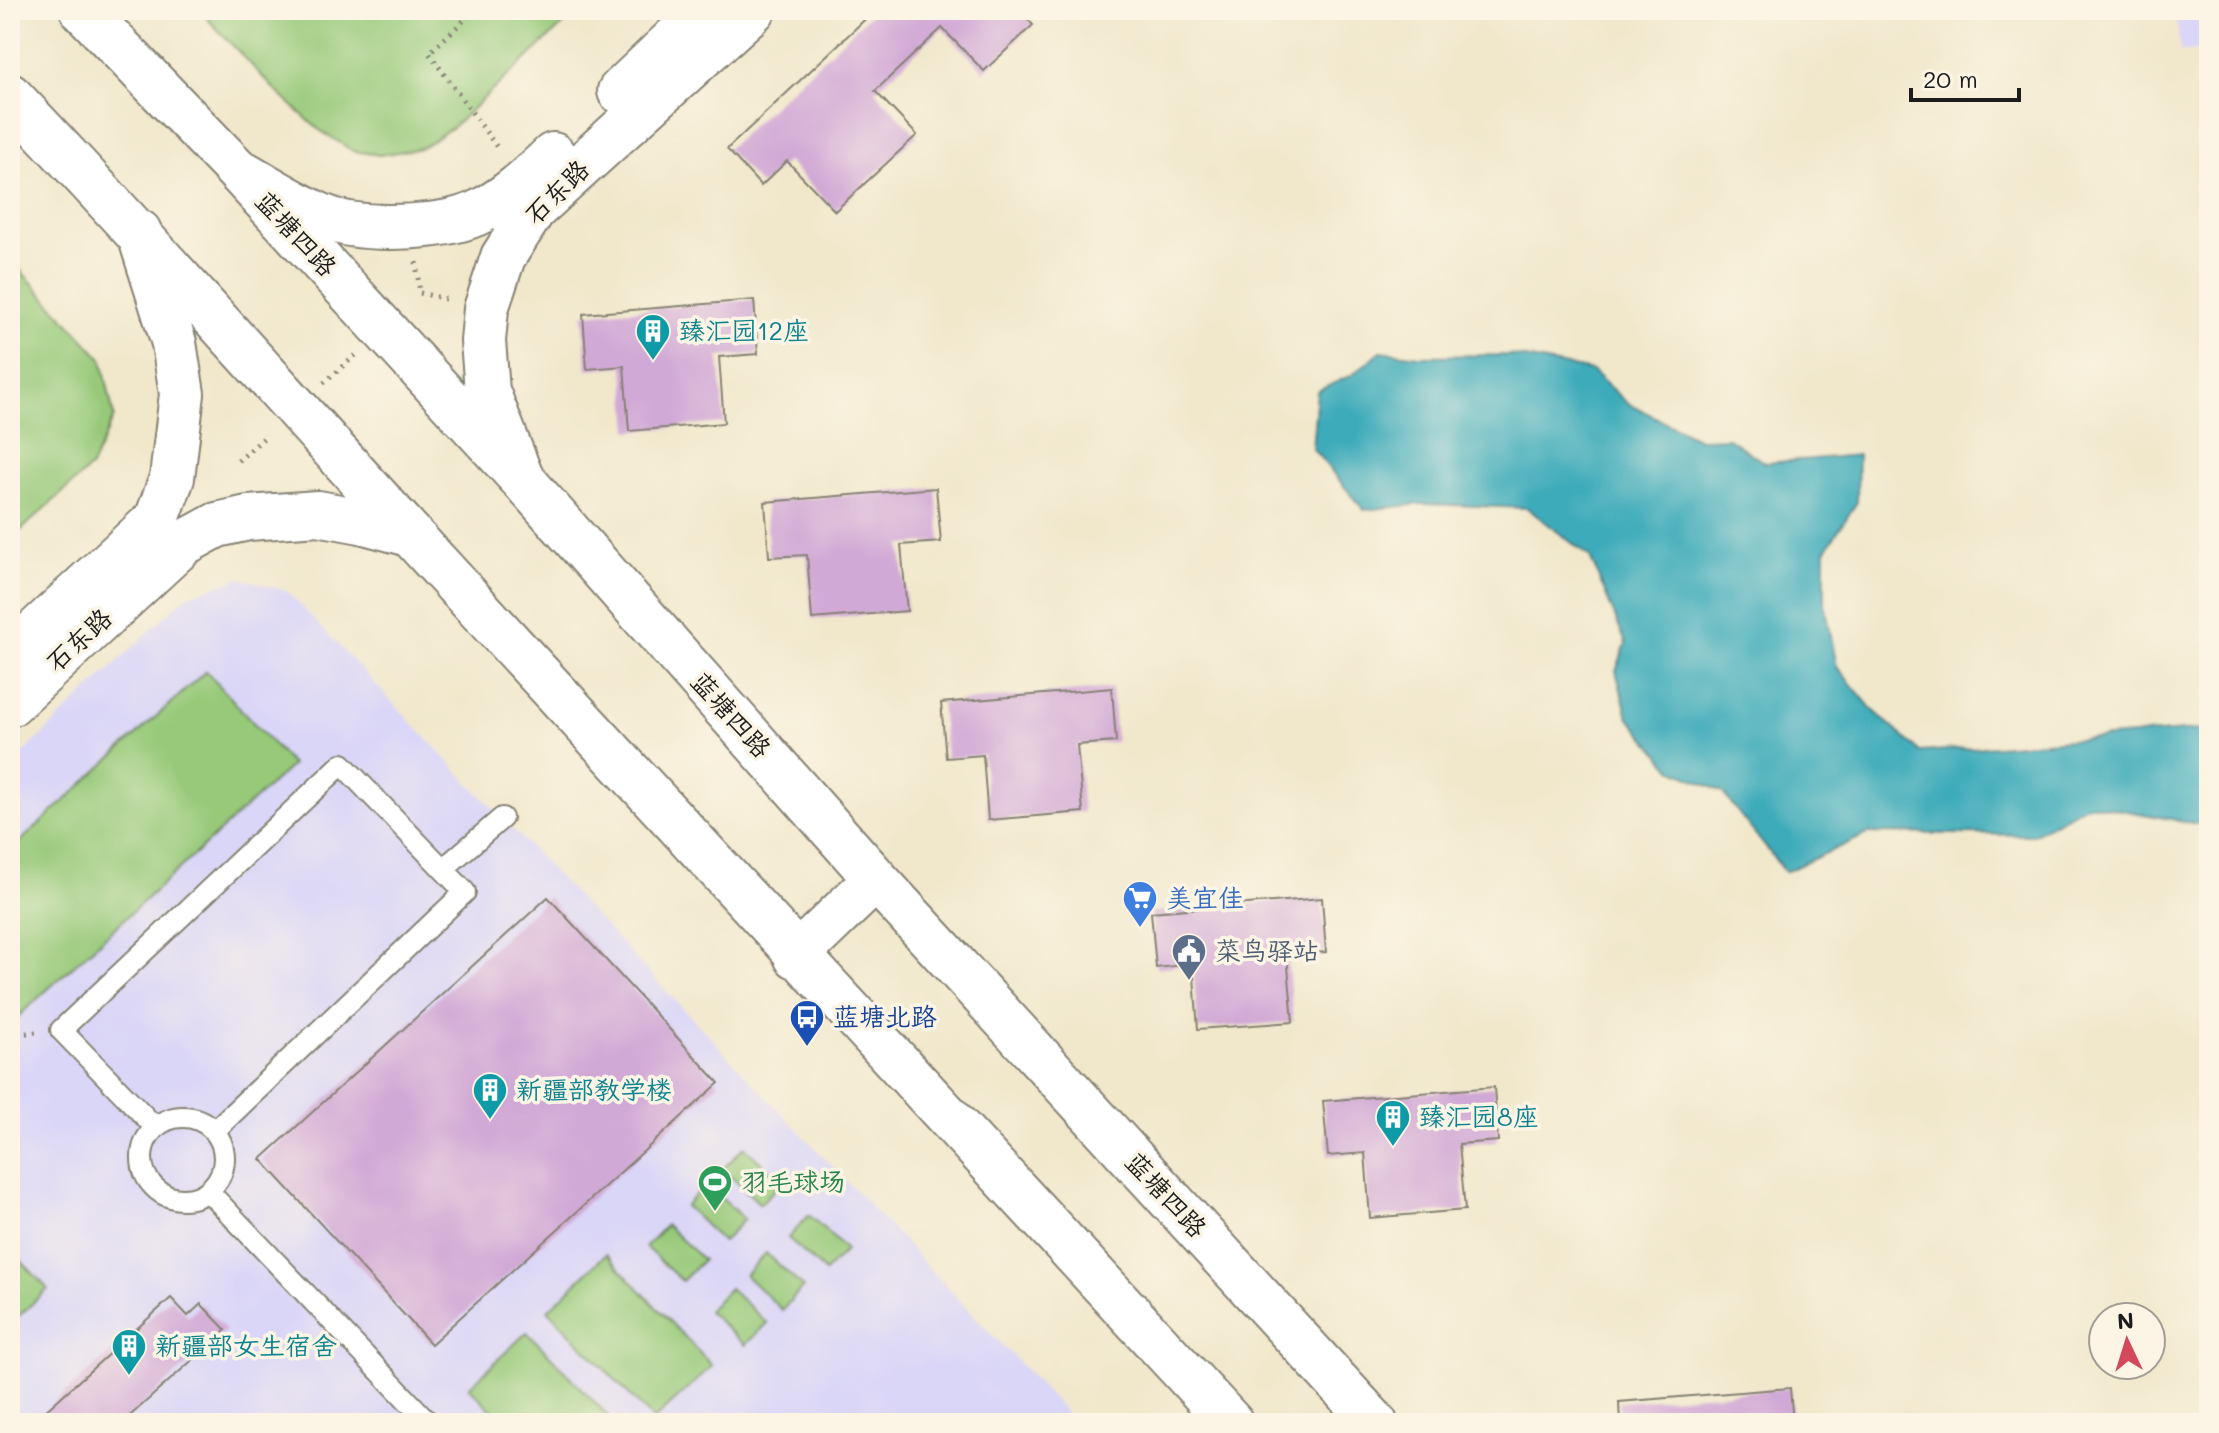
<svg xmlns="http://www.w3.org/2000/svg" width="2219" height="1433" font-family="Mali,'LXGW WenKai TC',sans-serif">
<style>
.built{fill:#dad6f7}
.green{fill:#97c979;stroke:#5a724a;stroke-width:2}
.water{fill:#3cabba;stroke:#2c646b;stroke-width:2}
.building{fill:#d1a9d6}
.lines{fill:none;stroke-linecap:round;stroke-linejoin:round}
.service-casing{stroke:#868274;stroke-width:24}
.tertiary-casing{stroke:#868274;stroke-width:48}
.secondary-casing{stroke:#868274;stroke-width:48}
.path{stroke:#868274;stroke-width:5;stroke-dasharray:2 6;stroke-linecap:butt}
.service{stroke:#fff;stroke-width:20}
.tertiary{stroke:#fff;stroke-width:44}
.secondary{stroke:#fff;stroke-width:44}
.labels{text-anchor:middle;stroke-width:7;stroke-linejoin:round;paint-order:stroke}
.street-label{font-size:26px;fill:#1c1c1c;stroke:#fcf5e5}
.culture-label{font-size:26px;fill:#0d838f;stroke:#fcf5e5;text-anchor:start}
.shop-label{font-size:26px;fill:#366cbe;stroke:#fcf5e5;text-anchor:start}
.service-label{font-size:26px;fill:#4e5e75;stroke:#fcf5e5;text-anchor:start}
.transit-label{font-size:26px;fill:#164399;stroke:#fcf5e5;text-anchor:start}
.leisure-label{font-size:26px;fill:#27864d;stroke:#fcf5e5;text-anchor:start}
</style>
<rect width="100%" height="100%" fill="#fcf5e5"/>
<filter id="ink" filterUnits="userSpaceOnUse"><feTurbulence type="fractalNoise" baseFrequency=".0125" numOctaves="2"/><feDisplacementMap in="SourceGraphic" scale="16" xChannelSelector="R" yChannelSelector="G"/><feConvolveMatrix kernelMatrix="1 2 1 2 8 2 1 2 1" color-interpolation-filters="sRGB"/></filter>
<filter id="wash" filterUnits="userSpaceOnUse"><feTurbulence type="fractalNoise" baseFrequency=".006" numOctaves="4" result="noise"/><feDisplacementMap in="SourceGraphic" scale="32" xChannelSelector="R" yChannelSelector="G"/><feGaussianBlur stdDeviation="1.8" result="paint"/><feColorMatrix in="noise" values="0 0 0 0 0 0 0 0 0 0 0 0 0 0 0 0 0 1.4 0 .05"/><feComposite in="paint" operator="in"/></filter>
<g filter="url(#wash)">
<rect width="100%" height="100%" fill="#f1e8cc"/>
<path class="built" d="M2176 10H2209V49L2180 52Z
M240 578 287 591 1076 1423H10V766L186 596Z"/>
<path class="green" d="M199 10H579L454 126 421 148 380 155 353 151 318 129 277 92Z
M10 259 102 359 114 417 91 467 10 540Z
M206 671 292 765 10 1024V851Z
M744 1147 782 1182 760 1204 723 1169Z
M706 1184 744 1219 723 1242 685 1206Z
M809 1215 846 1250 825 1272 788 1238Z
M666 1225 703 1260 682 1281 645 1247Z
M10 1249 48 1289 10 1324Z
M766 1253 803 1287 782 1310 745 1275Z
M606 1254 712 1366 654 1420 548 1310Z
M729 1288 767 1323 745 1345 708 1311Z
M527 1332 615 1423H504L469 1387Z"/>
<path class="water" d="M1381 351 1420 356 1510 355 1592 371 1627 403 1699 439 1728 438 1765 463 1858 455 1857 502 1825 551V604L1837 667 1871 708 1920 752 2209 729V826L2088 804 2033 835 1870 833 1785 872 1722 792 1672 769 1628 717 1616 671 1626 643 1590 557 1527 508 1423 504 1364 510 1312 448 1317 391 1352 375Z"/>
<g id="blocks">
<path class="building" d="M875 10H1019L1033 25 984 71 942 28 875 91 917 135 835 211 787 161 761 186 727 149Z
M754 300 758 354 719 357 724 423 629 431 624 366 587 369 583 314Z
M936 488 941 542 901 545 907 611 812 619 807 555 769 557 765 502Z
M1112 688 1116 742 1077 745 1083 812 988 820 983 755 946 758 941 703Z
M548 897 719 1083 431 1344 261 1159Z
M1322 898 1326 952 1287 955 1293 1022 1198 1029 1193 964 1156 968 1151 912Z
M1494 1087 1498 1141 1459 1144 1465 1210 1370 1218 1365 1153 1328 1156 1323 1101Z
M171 1298 188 1316 201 1304 226 1330 122 1423H32Z
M1790 1388 1793 1423H1620L1619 1402Z"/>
</g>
</g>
<g filter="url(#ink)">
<use href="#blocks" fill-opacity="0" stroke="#868274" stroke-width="2"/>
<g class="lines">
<g class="service-casing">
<path id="service" d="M443 869 502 818
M142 1158a41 41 0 1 1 82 0a41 41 0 1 1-82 0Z
M155 1127 61 1030 342 764 465 892 214 1131
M208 1191 429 1423"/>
</g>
<g class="tertiary-casing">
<path id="tertiary" d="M620 91 705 10
M243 173C270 188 296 205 324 217 359 232 440 229 475 214 504 201 530 177 553 155
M520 475 487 391 483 341 486 309 503 257 533 210 753 10
M10 655 157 519 172 478 182 394 174 343 139 232
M10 704 184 543 217 525 248 518 318 513 361 521 410 534"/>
</g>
<g class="secondary-casing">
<path id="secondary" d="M83 10 237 170 521 478 876 879 1375 1423
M10 96C158 252 299 413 444 571 705 856 967 1140 1231 1423
M796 956 876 879"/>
</g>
<path class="path" d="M475 10 429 53 499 150
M416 262 420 293
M420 293 450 300
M324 383 356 355
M238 461 267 435
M10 1035 36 1032"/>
<use href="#service" class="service"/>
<use href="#tertiary" class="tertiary"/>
<use href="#secondary" class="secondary"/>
</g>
</g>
<defs>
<g id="building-pin" transform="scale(1.8)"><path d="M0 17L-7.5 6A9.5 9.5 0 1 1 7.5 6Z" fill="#0f9aa8" stroke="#fcf5e5"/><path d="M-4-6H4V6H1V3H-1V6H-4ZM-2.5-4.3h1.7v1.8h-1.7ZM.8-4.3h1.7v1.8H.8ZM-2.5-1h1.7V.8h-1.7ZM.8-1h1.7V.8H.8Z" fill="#fff"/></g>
<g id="supermarket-pin" transform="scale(1.8)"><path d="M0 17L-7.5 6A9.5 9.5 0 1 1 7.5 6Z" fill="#3f7fe0" stroke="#fcf5e5"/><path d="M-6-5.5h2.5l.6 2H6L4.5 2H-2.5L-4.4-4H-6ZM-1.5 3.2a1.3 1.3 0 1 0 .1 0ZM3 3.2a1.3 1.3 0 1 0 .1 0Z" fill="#fff"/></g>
<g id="civic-pin" transform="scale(1.8)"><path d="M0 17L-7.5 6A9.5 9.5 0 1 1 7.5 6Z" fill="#5c6f8a" stroke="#fcf5e5"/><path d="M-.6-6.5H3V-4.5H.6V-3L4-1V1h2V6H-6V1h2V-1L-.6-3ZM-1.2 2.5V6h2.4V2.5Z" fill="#fff"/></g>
<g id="bus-pin" transform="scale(1.8)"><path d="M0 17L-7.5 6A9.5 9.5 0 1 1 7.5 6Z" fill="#1a4fb4" stroke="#fcf5e5"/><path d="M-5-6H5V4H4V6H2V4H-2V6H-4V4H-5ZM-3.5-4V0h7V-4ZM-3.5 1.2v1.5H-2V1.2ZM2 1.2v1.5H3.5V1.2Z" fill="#fff"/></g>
<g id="stadium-pin" transform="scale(1.8)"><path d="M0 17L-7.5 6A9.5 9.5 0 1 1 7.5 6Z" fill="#2e9e5b" stroke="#fcf5e5"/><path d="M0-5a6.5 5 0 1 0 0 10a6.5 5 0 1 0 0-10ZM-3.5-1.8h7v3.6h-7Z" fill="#fff"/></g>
</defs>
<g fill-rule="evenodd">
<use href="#building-pin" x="653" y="331"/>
<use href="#supermarket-pin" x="1140" y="898"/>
<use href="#civic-pin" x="1189" y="951"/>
<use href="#bus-pin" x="807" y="1017"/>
<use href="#building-pin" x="490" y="1090"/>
<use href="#building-pin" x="1393" y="1117"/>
<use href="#stadium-pin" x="715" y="1182"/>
<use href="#building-pin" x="129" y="1346"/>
</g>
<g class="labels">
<g class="street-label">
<text transform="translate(557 192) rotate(-45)" y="9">石东路</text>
<text transform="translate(296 234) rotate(47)" y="9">蓝塘四路</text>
<text transform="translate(79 640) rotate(-43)" y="9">石东路</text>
<text transform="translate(731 715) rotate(48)" y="9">蓝塘四路</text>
<text transform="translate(1166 1195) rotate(47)" y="9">蓝塘四路</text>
</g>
<g class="culture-label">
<text x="679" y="340">臻汇园12座</text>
<text x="516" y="1099">新疆部教学楼</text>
<text x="1419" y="1126">臻汇园8座</text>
<text x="155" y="1355">新疆部女生宿舍</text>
</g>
<g class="shop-label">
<text x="1166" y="907">美宜佳</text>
</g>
<g class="service-label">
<text x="1215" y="960">菜鸟驿站</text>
</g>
<g class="transit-label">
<text x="833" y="1026">蓝塘北路</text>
</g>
<g class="leisure-label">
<text x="741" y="1191">羽毛球场</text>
</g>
</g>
<rect width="2219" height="1433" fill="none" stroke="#fcf5e5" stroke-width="40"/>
<g transform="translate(2127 1341) rotate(356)"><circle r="38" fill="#fcf5e5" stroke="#a29e95" stroke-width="2"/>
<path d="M0-6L14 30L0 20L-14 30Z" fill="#d1495b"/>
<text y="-12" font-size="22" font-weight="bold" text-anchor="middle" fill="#1c1c1c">N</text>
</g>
<path d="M1911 88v12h108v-12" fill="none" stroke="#1c1c1c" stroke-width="4"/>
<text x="1923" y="88" font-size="24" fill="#1c1c1c" stroke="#fcf5e5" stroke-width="6" paint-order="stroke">20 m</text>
</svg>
